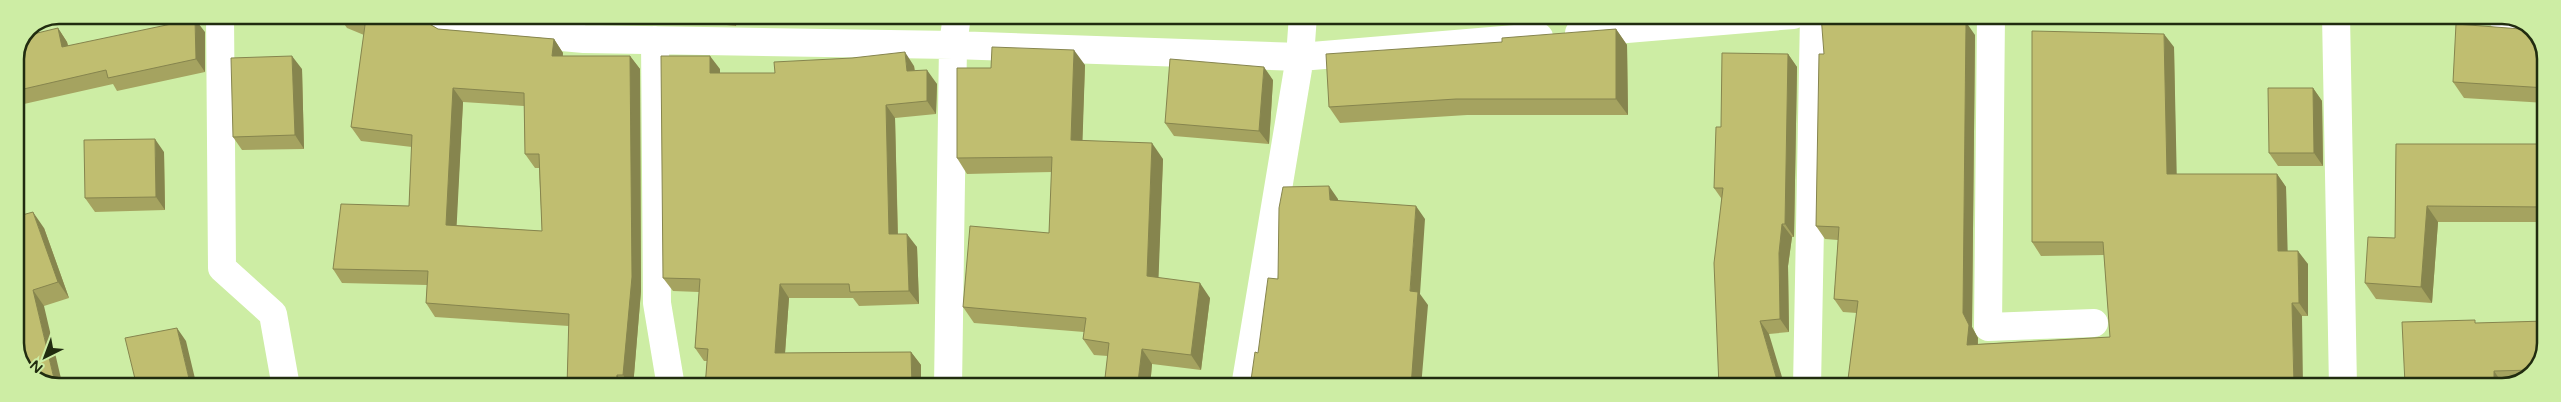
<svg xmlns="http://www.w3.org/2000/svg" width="2561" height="402" font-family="'Varela Round',sans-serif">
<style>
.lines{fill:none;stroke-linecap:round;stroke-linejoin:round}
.street{stroke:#fff;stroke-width:28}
.wall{fill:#a5a360;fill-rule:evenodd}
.shaded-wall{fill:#86854e}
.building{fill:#c0be70;stroke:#86854e;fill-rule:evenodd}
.rim{fill:none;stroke:#212c10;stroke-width:2.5}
</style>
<rect width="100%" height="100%" fill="#cdeda4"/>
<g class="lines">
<path class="street" d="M220 15 222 268 273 314 286 387
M431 15 449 27 584 39 953 45 1300 57 1539 37
M1991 15 1988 327 2094 323
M2336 15 2343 387
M2500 15 2510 16
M1579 33 1793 15
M655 40 657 303 671 387
M948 387 953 45 957 15
M1245 387 1300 57 1303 15
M1807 387 1814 15"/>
</g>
<path class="wall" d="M338 15H414L438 29 554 39 563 53V56H630L640 69 641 291 633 387H567L569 326 435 317 426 303 427 285 342 283 333 269 409 206 412 147 361 141 351 127 364 35 347 28ZM463 102 524 106 525 154 535 168H539L542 231 456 225Z
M491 15H567V22Z
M633 15H737L736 26Z
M1038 15H1086V18H1040Z
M1227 15H1282V19L1230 18Z
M1507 15H1606L1512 23Z
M1913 22 1975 35 1972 327 1978 338V344L2110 337 2104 255 2041 256 2032 242 2174 47 2176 174H2277L2286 187 2287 251 2308 264V316H2302L1847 387 1857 313 1843 312 1834 299 1838 240 1825 239 1816 226 1824 54Z
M58 28 67 42 68 46 205 32V72L117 91 113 84 15 106V59Z
M1616 29 1627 45 1628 115H1467L1340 123 1329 107 1502 42Z
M1788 54 1797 67 1794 237H1792L1788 266 1789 332 1769 334 1719 387 1721 198 1714 188Z
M2546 54V103L2464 98 2453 82Z
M1085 65 1082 141 1163 159 1158 278 1210 298 1201 370 1152 364 1150 387H1111L1105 378 1108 356 1094 355 1083 339 1084 332 974 323 963 307 1049 233 1052 172 967 174 957 158 991 68Z
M914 66 915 71 937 84 936 114 895 118 898 234 917 247 919 304 859 306 853 298H789L785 353 911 352 921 365V387H705L707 361H704L695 348 699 292 673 291 663 278 720 69V73H775Z
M302 69 304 149 242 150 233 137Z
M1273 80 1269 144 1174 136 1165 123Z
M2313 88 2322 101 2323 166H2278L2269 153Z
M15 140 21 161 15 162Z
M2396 144H2546V222H2438L2432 303 2376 299 2365 283 2395 238Z
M164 152 165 210 95 212 85 198Z
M44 228 69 298 44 306 15 348Z
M2477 323 2546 349 2531 376 2511 384H2405Z"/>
<path class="shaded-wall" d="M562 15H567V22Z
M729 15H737L736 26Z
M1903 15H1913V36L1903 22Z
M195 19 205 32V72L196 59Z
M1966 22 1975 35 1972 327 1978 338 1977 358 1967 345 1963 313Z
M58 28 67 42 72 60 62 47Z
M1616 29 1627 45 1628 115 1616 99Z
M2164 34 2174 47 2177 187 2167 174Z
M554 39 563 53 561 69 552 56Z
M1074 50 1085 65 1082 156 1071 140Z
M905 52 914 66 916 84 907 71Z
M1788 54 1797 67 1794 237 1785 224Z
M292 56 302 69 304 149 295 135Z
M630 56 640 69 641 291 633 387H631L623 375Z
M710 56 720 69V86L710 73Z
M1264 67 1273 80 1269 144 1259 131Z
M927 70 937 84 936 114 927 101Z
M453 88 463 102 456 238 446 225Z
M2313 88 2322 101 2323 166 2314 153Z
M886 105 895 118 898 248 889 234Z
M155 139 164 152 165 210 156 197Z
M15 140 21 161 15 152Z
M1152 143 1163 159 1158 292 1147 276Z
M2277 174 2286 187 2288 264 2278 251Z
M1329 186 1338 199 1339 213 1330 200Z
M1416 206 1425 219 1420 294 1428 305 1421 387H1411L1410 291Z
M2427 206 2438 222 2432 303 2421 287Z
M33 212 44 228 69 298 58 282Z
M1782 224 1792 237 1788 266 1789 332 1780 319 1779 253Z
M907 234 917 247 919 304 909 291Z
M2298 251 2308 264V316L2299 303Z
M1200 283 1210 298 1201 370 1191 355Z
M780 284 789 298 784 367 775 353Z
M33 290 44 306 63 387H56Z
M2292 303 2302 316 2303 387H2294Z
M1760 321 1769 334 1785 387H1779Z
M177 328 186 341 197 387H191Z
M1142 349 1152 364 1150 387H1141L1138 382Z
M911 352 921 365V387H912Z
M2494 371 2503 384V386L2494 387Z
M617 375 625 387H616Z"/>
<path class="building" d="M340 15H414L438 29 554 39 552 56H630L632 277 623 375H617L616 387H567L569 314 426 303 428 271 333 269 341 204 409 206 412 135 351 127 365 25ZM453 88 524 93 525 154H539L542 231 446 225Z
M1821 15H1903V22H1966L1963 313 1969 325 1967 345 2110 337 2103 242H2032V31L2164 34 2167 174H2277L2278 251H2298L2299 303H2292L2294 387H1847L1858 301 1834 299 1839 227 1816 226 1819 54H1824Z
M195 19 196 59 108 78 106 70 15 91V59L25 36 58 28 62 47Z
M2456 24 2534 30 2546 54V88L2453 82Z
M1616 29V99H1456L1329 107 1326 54 1502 42V38Z
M992 47 1074 50 1071 140 1152 143 1147 276 1200 283 1191 355 1142 349 1138 382 1105 378 1109 343 1083 339 1086 318 963 307 970 226 1049 233 1052 157 957 158V68H991Z
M905 52 907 71 927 70V101L886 105 889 234H907L909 291 850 292 849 284H780L775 353 911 352 912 387H705L708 349 695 348 700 279 663 278 661 56H710V73H775L774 62 852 58Z
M1722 53 1788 54 1785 224H1782L1779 253 1780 319 1760 321 1779 387H1719L1714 263 1723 188H1714L1716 127H1721Z
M292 56 295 135 233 137 231 58Z
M1170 59 1264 67 1259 131 1165 123Z
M2268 88H2313L2314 153H2269Z
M155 139 156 197 85 198 84 140Z
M2396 144H2546V207L2427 206 2421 287 2365 283 2368 237 2395 238Z
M1329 186 1330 200 1416 206 1410 291 1418 292 1411 387H1250L1255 352 1258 353 1268 278 1278 279 1279 208 1283 187Z
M33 212 58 282 33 290 56 387H53L28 374 15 348V217Z
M2475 320V323L2546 321V349L2534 370 2494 371V387H2352V384H2405L2402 322Z
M177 328 191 387H137L125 338Z"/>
<path d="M0 0H2561V402H0ZM59 24H2502A35 35 0 0 1 2537 59V343A35 35 0 0 1 2502 378H59A35 35 0 0 1 24 343V59A35 35 0 0 1 59 24Z" fill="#cdeda4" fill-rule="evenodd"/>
<path class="rim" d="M59 24H2502A35 35 0 0 1 2537 59V343A35 35 0 0 1 2502 378H59A35 35 0 0 1 24 343V59A35 35 0 0 1 59 24Z"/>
<g transform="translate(45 357) rotate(222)" stroke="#cdeda4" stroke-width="4" paint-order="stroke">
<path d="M0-4L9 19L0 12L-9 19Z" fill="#212c10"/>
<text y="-8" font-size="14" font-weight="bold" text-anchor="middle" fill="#212c10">N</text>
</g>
</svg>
